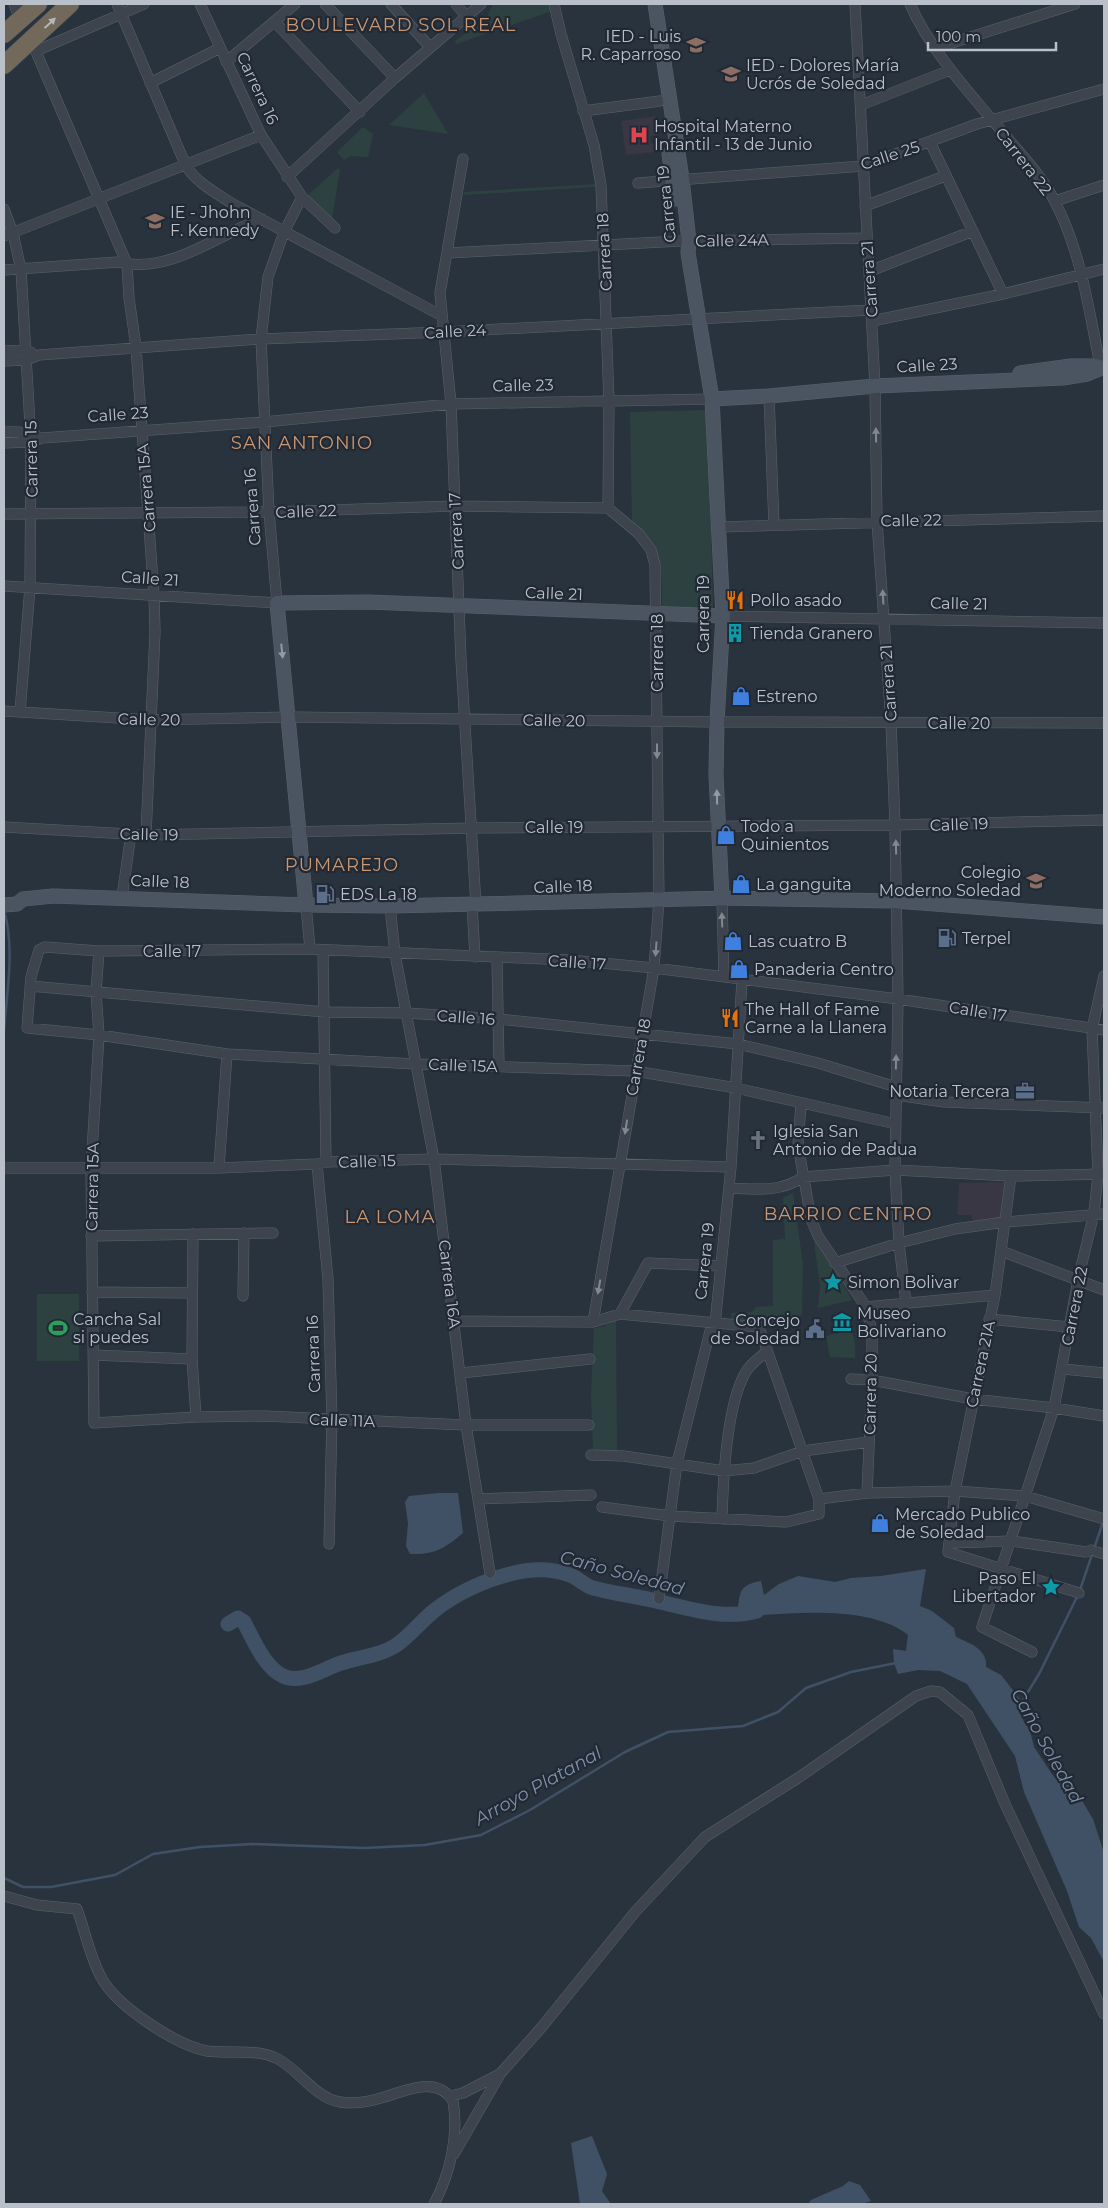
<svg xmlns="http://www.w3.org/2000/svg" width="1108" height="2208" font-family="Montserrat,sans-serif">
<style>
.medical{fill:#383743}
.green{fill:#2e4141}
.water{fill:#415165}
.lines{fill:none;stroke-linecap:round;stroke-linejoin:round}
.stream{stroke:#415165;stroke-width:2.5}
.river{stroke:#415165;stroke-width:15}
.street-casing{stroke:#5b626c;stroke-width:11}
.secondary-casing{stroke:#5b626c;stroke-width:15}
.highway-casing{stroke:#474f59;stroke-width:19}
.street{stroke:#3d444e;stroke-width:10}
.secondary{stroke:#4b5461;stroke-width:14}
.highway{stroke:#73695b;stroke-width:18}
.oneway{fill:#b2b7be}
.oneway2{fill:#818892}
.oneway3{fill:#929aa5}
.labels{text-anchor:middle;stroke-width:4.5;stroke-linejoin:round;paint-order:stroke}
.poi-label{font-size:16px;fill:#b9c0c9;stroke:#212934;text-anchor:start}
.street-label{font-size:16px;fill:#b9c0c9;stroke:#212934}
.neighbourhood-label{font-size:18px;letter-spacing:1px;fill:#ca9773;stroke:#212934}
.water-label{font-size:18px;font-style:italic;fill:#7e91a9;stroke:#212934}
</style>
<rect width="100%" height="100%" fill="#29333e"/>
<path class="medical" d="M656 116 659 135 650 136 651 144 654 143 656 152 626 155 621 121Z
M1007 1182 1004 1217 973 1222 971 1215H957L959 1183Z"/>
<path class="green" d="M493 4H550L552 11 456 44 455 41 487 17Z
M424 93 448 134 389 125Z
M363 127 373 134 368 157 351 156 344 160 337 152Z
M338 168 340 170 332 219 306 197Z
M596 184V187L464 195V192Z
M708 410 713 609 662 608C662 569 664 551 632 524L630 412Z
M793 1193 803 1264 802 1315 761 1326 730 1324 731 1313 752 1312 756 1307 773 1306V1240L785 1239 783 1198Z
M819 1241 852 1300 818 1308 820 1286 814 1242Z
M37 1294H79V1361H37Z
M611 1320H616L617 1452H593L591 1393 594 1328 605 1326Z
M852 1330 855 1344V1358L830 1357 826 1336Z"/>
<path class="water" d="M439 1493H458L463 1533C445 1548 435 1555 410 1554L406 1546 408 1523 405 1502 409 1496Z
M926 1569 920 1606 932 1611 954 1628 956 1637C969 1643 988 1649 986 1667L1001 1675 1022 1702 1023 1720 1030 1731 1034 1747 1054 1777 1072 1784 1093 1819 1104 1853V1962L1091 1938 1079 1927 1067 1891 1024 1792 1015 1756 967 1684 940 1671 918 1670 898 1674 894 1663 893 1649 906 1651 908 1635C869 1603 782 1614 734 1617 744 1601 731 1586 761 1581L764 1595 779 1584 798 1576 835 1582 851 1578 881 1576Z
M592 2136 607 2174 602 2191 611 2204H580L571 2143Z
M849 2181 860 2185 871 2201 862 2204H808L811 2200 843 2186Z"/>
<g class="lines">
<path class="stream" d="M4 1030C7 991 15 948 4 910
M1080 1590 1103 1522
M1020 1705 1039 1674 1078 1595
M4 1878 23 1887H51L115 1875 153 1854 200 1847 252 1844 364 1848 425 1845 481 1835 530 1810 625 1752 668 1732 743 1726 778 1712 806 1688 851 1672 896 1663"/>
<path class="river" d="M228 1624 238 1618 244 1622C253 1639 264 1667 283 1676 301 1685 325 1668 341 1663 359 1657 379 1656 395 1646 410 1636 421 1621 435 1610 455 1594 485 1580 510 1574 529 1569 551 1568 570 1575 578 1578 584 1585 593 1588 615 1594 638 1596 660 1602 691 1609 725 1620 757 1611"/>
<g class="street-casing">
<path id="street" d="M14 4 20 20
M117 4 186 166C197 183 216 193 233 204L442 316
M200 4 261 135 302 197 335 228
M325 4 395 78
M391 4 430 47
M456 4 466 16
M554 4 561 34 594 145 601 185 609 401 608 508 639 534 651 550 655 565 659 900 654 968 593 1322
M855 4 875 386 877 521 891 723 895 825 898 999 895 1170 899 1243 906 1303
M910 4C931 53 976 100 1010 141 1026 160 1044 179 1055 202 1082 253 1089 313 1101 369
M275 22 360 112
M31 40 127 264 129 298 136 347 154 596 155 632 146 835
M936 48 1075 4
M36 51 144 4
M226 62 295 4
M150 83 220 48
M861 105 950 70
M583 111 660 101
M930 142 1003 294
M463 159 440 293 451 404 461 660 476 905
M287 177 395 78 481 4
M638 183 863 166 977 124 1104 89
M1055 201 1104 185
M865 206 945 176
M4 209 13 233 21 270 31 442 30 587 20 712
M4 236 261 135
M448 253 681 241 866 238
M4 270 118 262C122 262 125 264 129 264 178 269 218 234 262 219
M870 271 973 231
M872 321 1003 294 1104 269
M4 351 26 350 31 352
M4 361 27 360 39 355 261 339 444 332 871 310
M769 396 774 525
M4 432H18L36 435
M4 443 31 442 42 438 264 422 451 404 712 399
M4 514 269 512 455 506 608 508
M719 527 1104 516
M4 586 277 603 269 512 261 339 268 277 284 232 302 197
M723 616 1104 623
M4 711 150 720 289 717 717 722 1104 723
M4 827 146 835 472 828 895 825 1104 820
M122 897 131 834
M722 898 724 977
M306 905 310 949
M472 905 475 957
M390 906 395 954 434 1159 466 1425 490 1573
M99 951 96 992 99 1035 91 1169 94 1423 196 1417 264 1416 466 1425H589
M323 951 326 1162
M497 958 499 1066
M30 986 325 1012 407 1013 499 1019 738 1044 818 1063 896 1087
M896 1095 944 1102 1104 1108
M801 1104 798 1145 811 1219 818 1236 866 1307 872 1332V1380L867 1493
M896 1124 736 1088 635 1071 416 1064 227 1054 99 1035 27 1028 31 977 39 950 45 947 99 951 310 949 570 960 654 968 898 999 1104 1030
M317 1164 328 1279 332 1419 329 1544
M4 1168H219L317 1164 326 1162 434 1159 731 1167
M219 1168 227 1054
M1011 1176 995 1295 955 1491 948 1552 1079 1593
M729 1188C755 1189 780 1193 803 1177L895 1170 1011 1176 1103 1174
M193 1234 192 1359 196 1417
M91 1236 273 1233
M1001 1251 1104 1290
M835 1263 899 1243 955 1229 1005 1222 1104 1214
M92 1292 191 1293
M243 1296 244 1233
M866 1307 995 1295
M620 1314 648 1263 721 1266
M989 1319 1069 1327
M455 1321 593 1322 620 1314 759 1327 819 1499V1514L786 1522 670 1516 602 1507
M93 1355 192 1359
M1063 1369 1104 1373
M461 1373 590 1359
M851 1379 872 1380 973 1399 1054 1408 1104 1416
M591 1455 624 1456 724 1471 754 1468 803 1451 869 1442
M478 1499 591 1495
M819 1499 867 1493 955 1491 1025 1496 1104 1519
M722 1519C723 1481 727 1401 747 1370 752 1363 760 1357 767 1351
M949 1543 1012 1541 1086 1552 1091 1550
M1097 1552 1104 1554
M659 1599 677 1463 710 1331 715 1324 731 1167 742 980
M1032 1652 982 1627 1054 1408 1078 1280 1094 1213 1098 1174 1092 1029 1104 976
M4 1896 37 1905 77 1909C85 1931 90 1957 101 1977 116 2006 176 2045 207 2051 230 2054 257 2048 278 2059 299 2070 315 2098 340 2102 353 2104 368 2102 381 2098 404 2092 436 2074 453 2101 459 2136 450 2174 434 2204
M450 2096 463 2093 500 2074 541 2028 635 1912 705 1837 798 1778 916 1696 931 1691 940 1692 968 1715 1005 1804 1104 2014
M454 2154 499 2076"/>
</g>
<g class="secondary-casing">
<path id="secondary" d="M655 4 682 179 689 241 688 253 712 399 723 616 717 722 716 775 722 898
M669 154 675 199
M1020 373 1071 366H1096
M712 399 769 396 875 386 1063 378 1087 374 1104 367
M4 905 17 904 23 899 53 896 306 905 390 906 726 898 896 901 1104 917
M306 905 277 603 368 602 723 616"/>
</g>
<g class="highway-casing">
<path id="highway" d="M4 34 38 4
M4 65 70 4"/>
</g>
<use href="#street" class="street"/>
<use href="#secondary" class="secondary"/>
<use href="#highway" class="highway"/>
</g>
<defs><path id="oneway-solid" d="M-6-.8H1V-3.2L6.5 0L1 3.2V.8H-6Z" transform="scale(1.25)"/></defs>
<use class="oneway" href="#oneway-solid" transform="translate(50 23) rotate(-43)"/>
<g class="oneway2">
<use href="#oneway-solid" transform="translate(876 435) rotate(-91)"/>
<use href="#oneway-solid" transform="translate(883 597) rotate(-93)"/>
<use href="#oneway-solid" transform="translate(657 751) rotate(90)"/>
<use href="#oneway-solid" transform="translate(896 847) rotate(-91)"/>
<use href="#oneway-solid" transform="translate(722 920) rotate(-92)"/>
<use href="#oneway-solid" transform="translate(656 949) rotate(94)"/>
<use href="#oneway-solid" transform="translate(896 1062) rotate(-89)"/>
<use href="#oneway-solid" transform="translate(626 1127) rotate(99)"/>
<use href="#oneway-solid" transform="translate(599 1287) rotate(100)"/>
</g>
<g class="oneway3">
<use href="#oneway-solid" transform="translate(282 651) rotate(84)"/>
<use href="#oneway-solid" transform="translate(717 797) rotate(-91)"/>
</g>
<defs>
<g id="school-bare" transform="scale(1.5)"><path d="M0-5L7-2L0 1L-7-2ZM-4 1L0 2.5L4 1V4Q0 6-4 4Z" fill="#8d6e63" stroke="#212934" stroke-width="2.5" paint-order="stroke"/></g>
<g id="hospital-bare" transform="scale(1.5)"><path d="M-5-5h3v3.5h4V-5h3V5h-3V1.5h-4V5h-3Z" fill="#e0444e" stroke="#212934" stroke-width="2.5" paint-order="stroke"/></g>
<g id="restaurant-bare" transform="scale(1.5)"><path d="M-5-6h1v4h1v-4h1v4h1v-4h1v5L-1.5 .5V6h-2V.5L-5-1ZM5-6V6H3V1.5H1.5Q1.5-4 5-6Z" fill="#e8710a" stroke="#212934" stroke-width="2.5" paint-order="stroke"/></g>
<g id="building-bare" transform="scale(1.5)"><path d="M-4-6H4V6H1V3H-1V6H-4ZM-2.5-4.3h1.7v1.8h-1.7ZM.8-4.3h1.7v1.8H.8ZM-2.5-1h1.7V.8h-1.7ZM.8-1h1.7V.8H.8Z" fill="#0f9aa8" stroke="#212934" stroke-width="2.5" paint-order="stroke"/></g>
<g id="shop-bare" transform="scale(1.5)"><path d="M-5-2.5h2.3a2.7 3.5 0 0 1 5.4 0H5L5.5 6h-11ZM-1.5-2.5h3a1.5 2.3 0 0 0-3 0Z" fill="#3f7fe0" stroke="#212934" stroke-width="2.5" paint-order="stroke"/></g>
<g id="fuel-bare" transform="scale(1.5)"><path d="M-5.5-6h7V0h2V4h1.3V-2.5L3-4.5l.8-.8L6-3V5H2.5V1h-1V6h-7ZM-4.2-4.7v3.2H.2V-4.7Z" fill="#5c6f8a" stroke="#212934" stroke-width="2.5" paint-order="stroke"/></g>
<g id="office-bare" transform="scale(1.5)"><path d="M-6-3h4V-5.5h4V-3h4V5H-6ZM-1-4.5V-3h2v-1.5ZM-6 0V1H6V0Z" fill="#5c6f8a" stroke="#212934" stroke-width="2.5" paint-order="stroke"/></g>
<g id="church-bare" transform="scale(1.5)"><path d="M-1.2-6h2.4v3.5h3.3v2.4h-3.3V6h-2.4V-.1h-3.3v-2.4h3.3Z" fill="#6b7280" stroke="#212934" stroke-width="2.5" paint-order="stroke"/></g>
<g id="sight-bare" transform="scale(1.5)"><path d="M0-6L1.8-2.2L6-1.7L2.9 1.2L3.7 5.4L0 3.3L-3.7 5.4L-2.9 1.2L-6-1.7L-1.8-2.2Z" fill="#0f9aa8" stroke="#212934" stroke-width="2.5" paint-order="stroke"/></g>
<g id="museum-bare" transform="scale(1.5)"><path d="M0-6L6-3V-2H-6V-3ZM-5-1h2V3h-2ZM-1-1h2V3h-2ZM3-1h2V3H3ZM-6 4H6V6H-6Z" fill="#0f9aa8" stroke="#212934" stroke-width="2.5" paint-order="stroke"/></g>
<g id="stadium-bare" transform="scale(1.5)"><path d="M0-5a6.5 5 0 1 0 0 10a6.5 5 0 1 0 0-10ZM-3.5-1.8h7v3.6h-7Z" fill="#2e9e5b" stroke="#212934" stroke-width="2.5" paint-order="stroke"/></g>
<g id="civic-bare" transform="scale(1.5)"><path d="M-.6-6.5H3V-4.5H.6V-3L4-1V1h2V6H-6V1h2V-1L-.6-3ZM-1.2 2.5V6h2.4V2.5Z" fill="#5c6f8a" stroke="#212934" stroke-width="2.5" paint-order="stroke"/></g>
</defs>
<g fill-rule="evenodd">
<use href="#school-bare" x="696" y="45"/>
<use href="#school-bare" x="731" y="74"/>
<use href="#hospital-bare" x="639" y="135"/>
<use href="#school-bare" x="155" y="221"/>
<use href="#restaurant-bare" x="735" y="600"/>
<use href="#building-bare" x="735" y="633"/>
<use href="#shop-bare" x="741" y="696"/>
<use href="#shop-bare" x="726" y="835"/>
<use href="#school-bare" x="1036" y="881"/>
<use href="#shop-bare" x="741" y="884"/>
<use href="#fuel-bare" x="325" y="894"/>
<use href="#fuel-bare" x="947" y="938"/>
<use href="#shop-bare" x="733" y="941"/>
<use href="#shop-bare" x="739" y="969"/>
<use href="#restaurant-bare" x="730" y="1018"/>
<use href="#office-bare" x="1025" y="1091"/>
<use href="#church-bare" x="758" y="1140"/>
<use href="#sight-bare" x="833" y="1282"/>
<use href="#museum-bare" x="842" y="1322"/>
<use href="#stadium-bare" x="58" y="1328"/>
<use href="#civic-bare" x="815" y="1329"/>
<use href="#shop-bare" x="880" y="1523"/>
<use href="#sight-bare" x="1051" y="1587"/>
</g>
<g class="labels">
<g class="poi-label">
<text x="681" y="42" text-anchor="end">IED - Luis<tspan x="681" dy="18">R. Caparroso</tspan></text>
<text x="746" y="71">IED - Dolores María<tspan x="746" dy="18">Ucrós de Soledad</tspan></text>
<text x="654" y="132">Hospital Materno<tspan x="654" dy="18">Infantil - 13 de Junio</tspan></text>
<text x="170" y="218">IE - Jhohn<tspan x="170" dy="18">F. Kennedy</tspan></text>
<text x="750" y="606">Pollo asado</text>
<text x="750" y="639">Tienda Granero</text>
<text x="756" y="702">Estreno</text>
<text x="741" y="832">Todo a<tspan x="741" dy="18">Quinientos</tspan></text>
<text x="1021" y="878" text-anchor="end">Colegio<tspan x="1021" dy="18">Moderno Soledad</tspan></text>
<text x="756" y="890">La ganguita</text>
<text x="340" y="900">EDS La 18</text>
<text x="962" y="944">Terpel</text>
<text x="748" y="947">Las cuatro B</text>
<text x="754" y="975">Panaderia Centro</text>
<text x="745" y="1015">The Hall of Fame<tspan x="745" dy="18">Carne a la Llanera</tspan></text>
<text x="1010" y="1097" text-anchor="end">Notaria Tercera</text>
<text x="773" y="1137">Iglesia San<tspan x="773" dy="18">Antonio de Padua</tspan></text>
<text x="848" y="1288">Simon Bolivar</text>
<text x="857" y="1319">Museo<tspan x="857" dy="18">Bolivariano</tspan></text>
<text x="73" y="1325">Cancha Sal<tspan x="73" dy="18">si puedes</tspan></text>
<text x="800" y="1326" text-anchor="end">Concejo<tspan x="800" dy="18">de Soledad</tspan></text>
<text x="895" y="1520">Mercado Publico<tspan x="895" dy="18">de Soledad</tspan></text>
<text x="1036" y="1584" text-anchor="end">Paso El<tspan x="1036" dy="18">Libertador</tspan></text>
</g>
<g class="street-label">
<text transform="translate(258 88) rotate(65)" y="6">Carrera 16</text>
<text transform="translate(890 155) rotate(-18)" y="6">Calle 25</text>
<text transform="translate(1024 161) rotate(52)" y="6">Carrera 22</text>
<text transform="translate(666 204) rotate(-96)" y="6">Carrera 19</text>
<text transform="translate(732 240) rotate(-1)" y="6">Calle 24A</text>
<text transform="translate(604 252) rotate(-93)" y="6">Carrera 18</text>
<text transform="translate(869 279) rotate(-94)" y="6">Carrera 21</text>
<text transform="translate(455 331) rotate(-3)" y="6">Calle 24</text>
<text transform="translate(927 365) rotate(-3)" y="6">Calle 23</text>
<text transform="translate(523 385) rotate(-1)" y="6">Calle 23</text>
<text transform="translate(118 414) rotate(-4)" y="6">Calle 23</text>
<text transform="translate(31 459) rotate(-91)" y="6">Carrera 15</text>
<text transform="translate(146 488) rotate(-95)" y="6">Carrera 15A</text>
<text transform="translate(252 507) rotate(-94)" y="6">Carrera 16</text>
<text transform="translate(306 511) rotate(-2)" y="6">Calle 22</text>
<text transform="translate(911 520) rotate(-1)" y="6">Calle 22</text>
<text transform="translate(456 531) rotate(-93)" y="6">Carrera 17</text>
<text transform="translate(150 578) rotate(4)" y="6">Calle 21</text>
<text transform="translate(554 593) rotate(2)" y="6">Calle 21</text>
<text transform="translate(959 603) rotate(1)" y="6">Calle 21</text>
<text transform="translate(703 614) rotate(-90)" y="6">Carrera 19</text>
<text transform="translate(657 653) rotate(-90)" y="6">Carrera 18</text>
<text transform="translate(888 683) rotate(-94)" y="6">Carrera 21</text>
<text transform="translate(149 719) rotate(1)" y="6">Calle 20</text>
<text transform="translate(554 720) rotate(1)" y="6">Calle 20</text>
<text x="959" y="729">Calle 20</text>
<text transform="translate(959 824) rotate(-2)" y="6">Calle 19</text>
<text x="554" y="833">Calle 19</text>
<text transform="translate(149 834) rotate(1)" y="6">Calle 19</text>
<text transform="translate(160 881) rotate(2)" y="6">Calle 18</text>
<text transform="translate(563 886) rotate(-2)" y="6">Calle 18</text>
<text x="172" y="957">Calle 17</text>
<text transform="translate(577 962) rotate(4)" y="6">Calle 17</text>
<text transform="translate(978 1011) rotate(9)" y="6">Calle 17</text>
<text transform="translate(466 1017) rotate(4)" y="6">Calle 16</text>
<text transform="translate(638 1057) rotate(-80)" y="6">Carrera 18</text>
<text transform="translate(463 1065) rotate(2)" y="6">Calle 15A</text>
<text transform="translate(367 1161) rotate(-2)" y="6">Calle 15</text>
<text transform="translate(92 1187) rotate(-89)" y="6">Carrera 15A</text>
<text transform="translate(704 1261) rotate(-84)" y="6">Carrera 19</text>
<text transform="translate(450 1284) rotate(83)" y="6">Carrera 16A</text>
<text transform="translate(1074 1306) rotate(-79)" y="6">Carrera 22</text>
<text transform="translate(313 1354) rotate(-92)" y="6">Carrera 16</text>
<text transform="translate(980 1364) rotate(-78)" y="6">Carrera 21A</text>
<text transform="translate(870 1394) rotate(-89)" y="6">Carrera 20</text>
<text transform="translate(342 1420) rotate(2)" y="6">Calle 11A</text>
</g>
<g class="neighbourhood-label">
<text x="401" y="31">BOULEVARD SOL REAL</text>
<text x="302" y="449">SAN ANTONIO</text>
<text x="342" y="871">PUMAREJO</text>
<text x="848" y="1220">BARRIO CENTRO</text>
<text x="390" y="1223">LA LOMA</text>
</g>
<g class="water-label">
<text transform="translate(622 1573) rotate(15)" y="6">Caño Soledad</text>
<text transform="translate(1047 1746) rotate(61)" y="6">Caño Soledad</text>
<text transform="translate(538 1786) rotate(-29)" y="6">Arroyo Platanal</text>
</g>
</g>
<rect width="1108" height="2208" fill="none" stroke="#b9c0c9" stroke-width="10"/>
<path d="M928 42v8h128v-8" fill="none" stroke="#b9c0c9" stroke-width="2.5"/>
<text x="936" y="42" font-size="15" fill="#b9c0c9" stroke="#212934" stroke-width="4" paint-order="stroke">100 m</text>
</svg>
